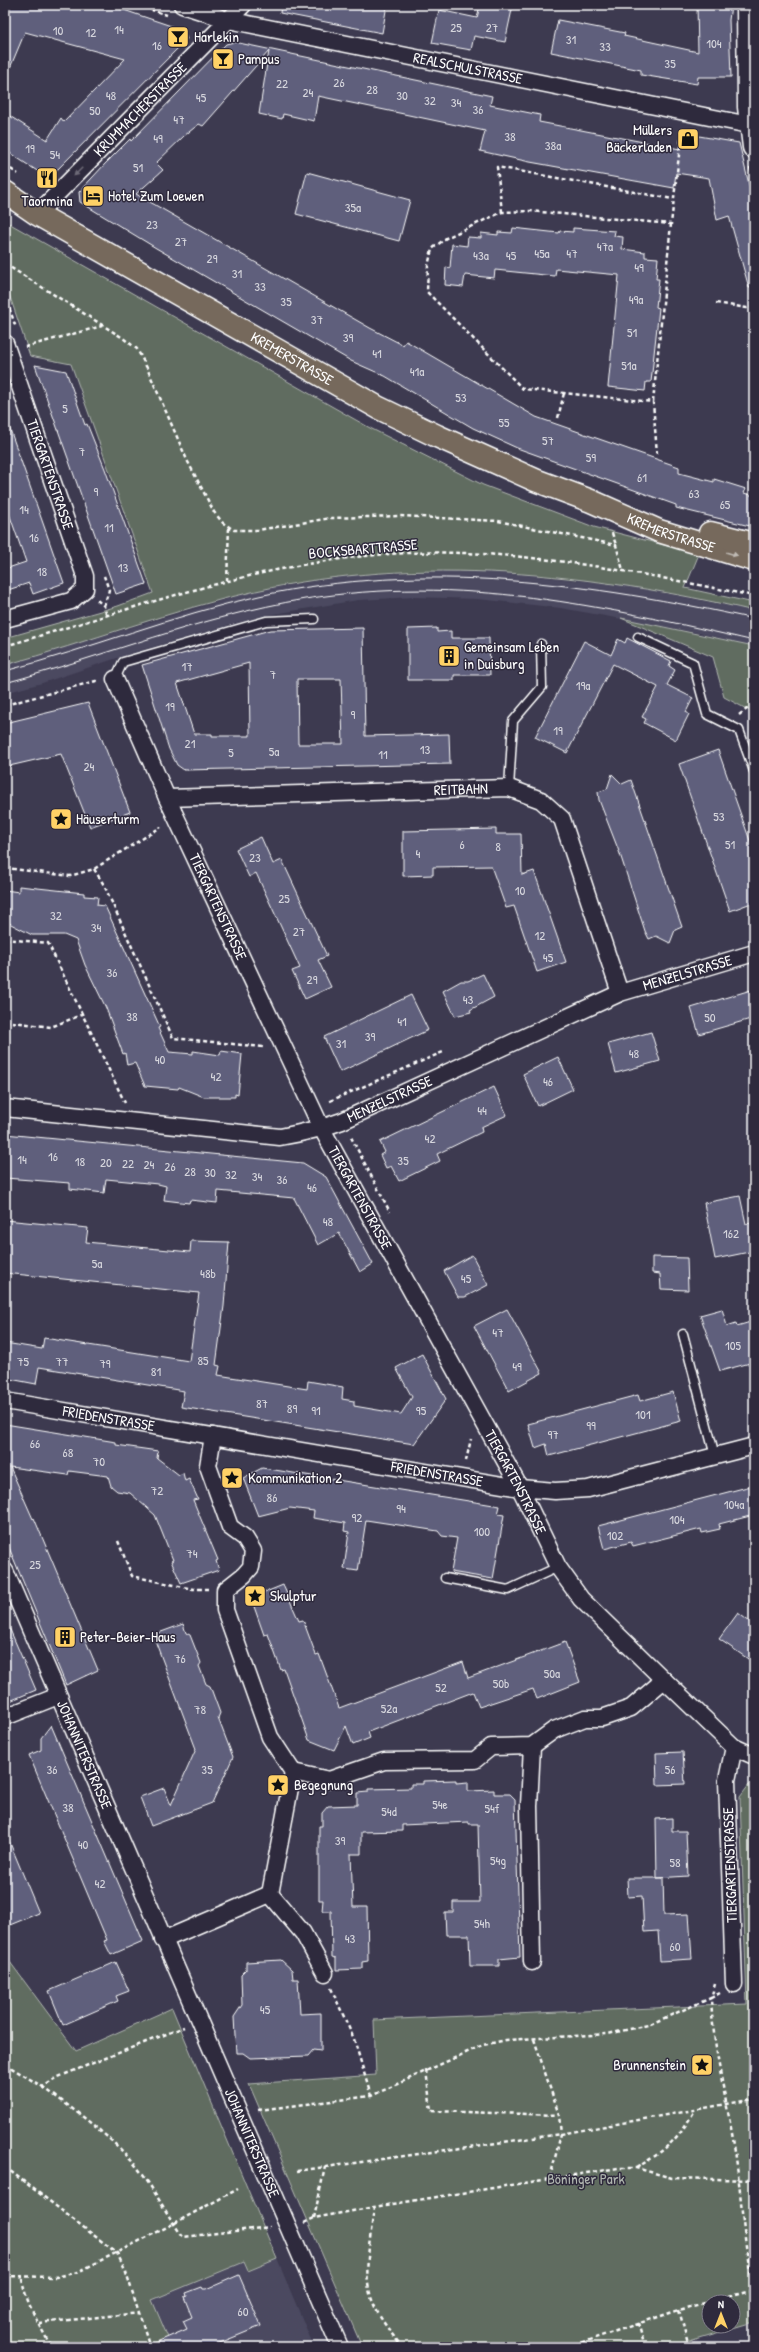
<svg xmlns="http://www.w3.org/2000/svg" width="759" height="2352" font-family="'Patrick Hand',sans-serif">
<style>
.built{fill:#4b4960}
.green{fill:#606c61;stroke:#b0b6b0;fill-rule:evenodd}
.building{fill:#5e5f7c;stroke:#fff;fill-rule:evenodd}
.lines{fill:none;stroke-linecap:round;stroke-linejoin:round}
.lane-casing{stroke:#fff;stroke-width:11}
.street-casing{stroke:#fff;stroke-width:19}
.secondary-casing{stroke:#fff;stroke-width:25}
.primary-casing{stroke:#fff;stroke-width:25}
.path{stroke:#fff;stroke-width:2.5;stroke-dasharray:4 3;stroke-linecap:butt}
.lane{stroke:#2f2a3d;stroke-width:8}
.street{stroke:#2f2a3d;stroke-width:16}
.secondary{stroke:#2f2a3d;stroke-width:22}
.primary{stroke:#76695c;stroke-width:22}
.tram{stroke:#fff;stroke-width:1}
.oneway{fill:#6d6a77}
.oneway2{fill:#c1bcb6}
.labels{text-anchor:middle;stroke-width:3;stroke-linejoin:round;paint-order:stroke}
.number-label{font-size:13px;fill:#d7d7de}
.poi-label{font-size:15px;fill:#fff;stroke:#2f2a3d;text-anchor:start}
.street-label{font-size:15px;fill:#fff;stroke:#2f2a3d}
.park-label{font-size:15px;fill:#b0b6b0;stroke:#2f2a3d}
</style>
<rect width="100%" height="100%" fill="#3d3a50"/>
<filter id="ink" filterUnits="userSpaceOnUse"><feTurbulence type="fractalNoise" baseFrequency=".025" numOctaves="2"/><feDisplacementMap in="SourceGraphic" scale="8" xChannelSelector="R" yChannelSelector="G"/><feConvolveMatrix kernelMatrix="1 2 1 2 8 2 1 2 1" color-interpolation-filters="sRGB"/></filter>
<g filter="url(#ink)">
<path class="built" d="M445 571 488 572 537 576 629 586 754 611V646L699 633 561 608 478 599 414 597 358 600 262 616 135 652 42 683 5 693V665L255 591 348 576Z
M277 2259 314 2347H172L152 2300 244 2262 248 2270Z"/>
<path class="green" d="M5 221 370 428 483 485 594 527 699 554 685 588 754 603V611C592 573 419 554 256 591 171 610 89 642 5 665V638L118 606 153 593 71 364 30 356 5 282Z
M621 618 754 646V713L724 697 713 657Z
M754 1783V2322L669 2347H362L249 2084 376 2075 374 2020 747 2004 740 1797 749 1785ZM709 2302H733V2326H709Z
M7 1958 76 2051 172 2008 277 2259 248 2271 244 2262 152 2300 172 2347H5Z"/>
<path class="building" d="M5 5H109L183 30 187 39 51 176H45L5 150V113L47 140 61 118 64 122 125 59 25 32 5 80Z
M281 5H387L382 33 280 13Z
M480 5H513L505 42 474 36 471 50 432 43 439 10 477 18Z
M697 5H731L729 20 731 77H698L697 84 641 75V70L551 52 558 20 625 33 624 36 698 52Z
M234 42 492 96 490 105 540 115 539 122 680 149 682 133 739 143 754 205V287L749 288 729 216 717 220 709 178 676 173 674 188 530 162 480 151 485 131 318 96 314 121 283 114 282 119 259 114 269 51 203 126 199 124 184 136 156 163 163 170 136 194 370 328 403 345 406 341 536 417 679 467V473L714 482V479L746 489 744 493 754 496V527L676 508V505L517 448 473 428 385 376 351 361 156 248 80 202 79 192 105 164 130 139 131 141 226 44Z
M307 172 410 200 399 241 296 214Z
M513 228 559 233 560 231 573 232V228L615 231 614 236 623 237 622 249 645 252V257L658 258 656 279H659L656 307 659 308 651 382H646L645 391 608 387 619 275 556 269 555 276 495 270 494 278 465 275 463 287 445 285 446 267 450 268 452 244 467 246 468 237 481 238V233L498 235V232L512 233Z
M35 365 66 371 85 425 87 424 105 469 146 584 116 594Z
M7 421 64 583 33 594 29 583 5 591V569L26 562 5 502V422Z
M363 628 365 736 449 734 450 764 184 770 177 765 169 749 142 665 270 630ZM249 663 250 736H212V734H194L177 683ZM297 679H341L343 744H298Z
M437 628V632L451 631V638H489L490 675H454V680H408V629Z
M627 638 671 661 669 666 675 670 667 685 693 698 686 712 689 714 676 740 644 723 646 719 642 717 658 687 613 664 567 753 535 737 584 641 611 655 618 639 625 643Z
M88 703 130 812 90 827 61 754 5 767V723Z
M718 750 754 852V902L730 911 679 764Z
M612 774 622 784 631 780 682 927 675 930 670 943 656 936 649 939 645 931 620 854 599 800 598 792 607 789Z
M496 829V834H521L522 875 534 871 566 962 537 972 514 906 506 908 491 866 433 867V875L403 876V831Z
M261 837 273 864 282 860 327 956 318 960 331 987 305 999 292 971 300 968 256 873 249 877 236 849Z
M19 886 84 893V896L98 897 97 905 105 906 160 1027 158 1028 169 1052 193 1054V1051L220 1055 221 1051 242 1054 238 1095 235 1094V1097H204L179 1087 178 1089 145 1086 135 1063 127 1065 125 1053 123 1054 106 1008 85 965 76 940 64 935H32L5 921V890L19 892Z
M483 974 494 997 470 1010 471 1012 455 1016 443 991 461 981H468Z
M751 990 754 1000V1018L699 1034 691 1008Z
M411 995 428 1030 340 1072 324 1037Z
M651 1032 660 1061 616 1073 608 1044Z
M558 1057 573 1089 538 1106 523 1074Z
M494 1087 507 1115 481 1127 482 1132 437 1154 440 1161 399 1181 391 1166 386 1168 380 1155 385 1152 380 1142Z
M5 1134 303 1163 326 1177 373 1264 360 1272 339 1233 318 1245 294 1198 218 1191 217 1203 190 1200 189 1203 164 1200 166 1186 158 1184 106 1179 104 1193 70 1189V1183L5 1178Z
M740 1196 746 1224 754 1222V1251L715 1259 704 1203Z
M5 1220 88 1228 86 1242 190 1252 191 1241 229 1242 224 1306 216 1365 220 1366 218 1375 307 1389 308 1381 343 1387 342 1399 354 1401V1406L401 1414 412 1397 396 1368 422 1354 446 1399 414 1444 181 1407 184 1391 81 1374 39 1367 36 1384 5 1378V1343L42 1349 44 1338 189 1361 199 1293 5 1273Z
M472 1255 488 1285 465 1297H458L444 1271Z
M652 1257 687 1258 688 1290 661 1289 660 1274 652 1273Z
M507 1309 542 1373 509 1391 474 1326Z
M722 1309 727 1326 736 1323 737 1326 754 1321V1362L720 1371 700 1315Z
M673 1392 681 1421 549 1456 546 1444 535 1448 528 1424 638 1395 640 1401Z
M5 1424 116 1442V1445L158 1451 157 1458 179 1475 183 1473 185 1481 189 1479 198 1499 193 1500 218 1560 216 1561 219 1570 181 1583 171 1561 173 1560 155 1515 130 1493 117 1491 111 1486 108 1476 69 1471 68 1475 10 1467 33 1519 34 1518 98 1670 66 1685 5 1538Z
M262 1468 500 1506 498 1514 504 1515 493 1579 451 1572 457 1538 442 1536 438 1531 366 1520 358 1571 344 1569 349 1532 344 1531 345 1523 313 1518 314 1511 290 1508 258 1516 243 1478Z
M751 1486 754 1496V1515L719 1524 720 1529 702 1533 701 1529 633 1546 631 1542 604 1549 598 1526Z
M283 1585 299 1621 303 1620 316 1655 319 1654 339 1708 463 1662 468 1678 565 1642 580 1682 537 1699 533 1689 479 1707 473 1692 368 1732 370 1738 353 1745 346 1726 334 1750 309 1740 284 1669 281 1670 268 1634 264 1635 251 1598Z
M738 1613 754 1625V1663L719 1639Z
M5 1618 36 1690 5 1703Z
M183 1624 186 1633 190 1635 201 1663 199 1666 206 1684 210 1686 220 1713 218 1718 233 1757 212 1803 151 1826 140 1797 164 1788 171 1805 196 1749 153 1635Z
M51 1725 143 1941 111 1955 104 1941 107 1940 29 1755 41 1750V1738Z
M683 1752 685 1784 657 1785 656 1753Z
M456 1780V1783L468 1782V1791L494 1790V1794H510L515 1799 520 1957 499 1959V1966H470L469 1935H446L445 1912H453V1902H480L478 1824H469V1822L402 1825V1831L361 1832V1854H351L353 1907H367L368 1961 362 1962V1969L336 1970V1958L332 1957 331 1911H322L323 1900H319V1826H322V1813L328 1806 357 1805V1793L368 1792V1789L411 1788V1784H423V1781Z
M672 1818V1831H686L688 1876 657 1878 656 1819Z
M5 1831 39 1913 5 1927Z
M627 1878H663L664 1915 689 1914 692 1959 660 1961 658 1931 644 1932 642 1896 628 1897Z
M281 1960 292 1970 293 1979H298L300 2014 321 2013V2051L313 2050 308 2056 250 2058 243 2053H236L234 2017 242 2005 241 1975 246 1970V1962Z
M116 1962 129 1991 116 1996 118 2001 63 2025 49 1991Z
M239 2275 261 2326 210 2347H145L187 2329 183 2321 192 2317 184 2297 187 2296 186 2293 202 2287 203 2289H207Z"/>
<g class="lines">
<g class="lane-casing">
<path id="lane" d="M638 637 693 663 707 714 739 730 754 771
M115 679 123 662 266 621 314 619
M509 788 513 721 542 687 541 644
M683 1334 715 1456
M445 1578 508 1590 558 1567"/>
</g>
<g class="street-casing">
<g id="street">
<path id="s1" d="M182 5 228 20 754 126"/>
<path id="s2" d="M37 214 243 5"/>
<path id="s3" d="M5 343 85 576V589L71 601 5 619"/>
<path id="s4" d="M115 679 167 798 322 1129 520 1488 558 1567 581 1599 664 1680 734 1747 754 1756"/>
<path id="s5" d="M167 798 509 788 541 800 562 819 620 993"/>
<path id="s6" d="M5 1108 280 1137C302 1133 321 1129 342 1121L620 993 754 953"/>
<path id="s7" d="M5 1401 520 1488 555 1491 588 1489 754 1446"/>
<path d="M213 1436 208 1466 230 1527 245 1538 253 1551 251 1567 244 1575 225 1590V1610L270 1737 293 1772"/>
<path id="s8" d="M5 1571 340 2347"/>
<path d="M5 1717 58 1696"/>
<path d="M532 1746 529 1806 532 1962"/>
<path d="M293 1772 329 1780 384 1761 475 1760 491 1747 532 1746 554 1730 585 1718H602L631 1708 664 1680"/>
<path d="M270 1894 293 1772"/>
<path d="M270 1894 303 1933 325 1973"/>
<path d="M163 1940 270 1894"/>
<path d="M734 1984 727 1780 734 1747"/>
</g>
</g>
<g class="secondary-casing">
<path id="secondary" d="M748 5 749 107 754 147"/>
</g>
<g class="primary-casing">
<g id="primary">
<path id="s9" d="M5 192 37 214 379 408 437 436 535 480 591 501 659 531 754 560"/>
<path d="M710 533 754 544"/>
</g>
</g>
<path class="path" d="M137 5 167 15
M5 165 18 174
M750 167 754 182
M502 212 497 167 673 199
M5 264 123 338 137 349 147 368 187 460 214 512 223 523 234 530H258L331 518 400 516 498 521 616 545 623 570
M5 295 16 328
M716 303 747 308 754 306
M25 347 102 326
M653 402 671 224
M558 418 564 393
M657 454 653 402 523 389 427 292 428 266 432 249 446 238 502 212 530 211 671 224 682 129
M612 533 616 545
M227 581 229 527
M97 600 104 606 107 617
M104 606 109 590 104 576
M5 646C130 610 257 563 389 554 512 546 634 572 754 596
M5 705 96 681 97 683
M739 715 747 709 754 707
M5 868 70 876 94 869 161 827
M94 869 104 885 173 1038 263 1047
M5 939 48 943 125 1103
M5 1021 51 1027 81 1015
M330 1101 443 1052
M351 1137 390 1212
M466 1461 471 1439
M118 1541 132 1576 193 1589H208
M331 1988 354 2039 371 2096
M720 1993 711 1998C713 2050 727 2100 735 2151 742 2198 743 2244 754 2290
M534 2039 559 2115 561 2134 550 2178
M5 2064 43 2087 58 2077 184 2027
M426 2070 431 2111 559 2115
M43 2087C73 2109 112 2137 136 2166 154 2188 166 2214 183 2237L270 2227
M258 2110 371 2096 483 2045 506 2040 608 2034 648 2025 711 1998 715 1984
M5 2167 117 2253 126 2272 150 2347
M636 2168C666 2150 676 2141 694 2112
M297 2171 561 2134 754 2099
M374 2207C372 2229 364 2268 369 2289 373 2311 389 2330 402 2347
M314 2218 325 2167
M304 2223 314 2218 374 2207 618 2168H636L672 2178 754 2180
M5 2276 56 2277 78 2272 173 2224 238 2189
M22 2278C26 2305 39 2323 51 2347
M679 2310 689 2347
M39 2323 140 2313
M638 2323 645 2347
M568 2347 679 2310 754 2290"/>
<use href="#lane" class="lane"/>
<use href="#street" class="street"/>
<use href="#secondary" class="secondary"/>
<use href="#primary" class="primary"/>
<path class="tram" d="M5 671C90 649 173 615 259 596 425 560 591 583 754 619
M5 683C105 656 202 616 305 599 460 574 604 606 754 641"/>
</g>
<defs><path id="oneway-solid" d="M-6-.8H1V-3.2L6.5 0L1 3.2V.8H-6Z"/></defs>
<use class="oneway" href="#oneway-solid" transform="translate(78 172) rotate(135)"/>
<use class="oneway2" href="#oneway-solid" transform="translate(732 554) rotate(16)"/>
</g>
<defs>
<g id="bar-square" transform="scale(1.15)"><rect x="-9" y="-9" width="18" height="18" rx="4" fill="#ffd166" stroke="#2f2a3d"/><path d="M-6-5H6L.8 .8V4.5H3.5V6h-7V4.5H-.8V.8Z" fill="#111"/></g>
<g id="shop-square" transform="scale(1.15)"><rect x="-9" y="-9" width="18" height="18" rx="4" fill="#ffd166" stroke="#2f2a3d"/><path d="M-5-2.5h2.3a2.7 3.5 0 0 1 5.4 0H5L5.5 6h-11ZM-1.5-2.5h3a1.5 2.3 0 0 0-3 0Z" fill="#111"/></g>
<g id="restaurant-square" transform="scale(1.15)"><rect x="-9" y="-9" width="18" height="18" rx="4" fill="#ffd166" stroke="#2f2a3d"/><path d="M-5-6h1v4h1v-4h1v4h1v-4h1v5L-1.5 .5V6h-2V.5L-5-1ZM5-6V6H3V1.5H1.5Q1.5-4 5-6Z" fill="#111"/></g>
<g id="hotel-square" transform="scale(1.15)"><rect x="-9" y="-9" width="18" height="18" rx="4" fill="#ffd166" stroke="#2f2a3d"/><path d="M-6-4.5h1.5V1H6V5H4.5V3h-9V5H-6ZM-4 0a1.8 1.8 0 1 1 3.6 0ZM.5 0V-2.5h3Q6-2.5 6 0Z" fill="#111"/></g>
<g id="building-square" transform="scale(1.15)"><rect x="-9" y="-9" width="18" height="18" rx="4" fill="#ffd166" stroke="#2f2a3d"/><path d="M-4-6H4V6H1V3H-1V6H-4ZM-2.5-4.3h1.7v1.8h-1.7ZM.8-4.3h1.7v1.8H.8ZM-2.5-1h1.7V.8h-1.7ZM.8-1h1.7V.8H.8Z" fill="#111"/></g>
<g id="sight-square" transform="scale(1.15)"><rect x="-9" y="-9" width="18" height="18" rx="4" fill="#ffd166" stroke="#2f2a3d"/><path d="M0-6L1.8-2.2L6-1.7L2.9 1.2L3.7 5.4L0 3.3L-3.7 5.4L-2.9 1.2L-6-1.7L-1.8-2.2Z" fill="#111"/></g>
</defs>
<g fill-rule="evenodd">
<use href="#bar-square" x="178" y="37"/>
<use href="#bar-square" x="223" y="59"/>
<use href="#shop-square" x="688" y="139"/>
<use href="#restaurant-square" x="47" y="178"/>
<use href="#hotel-square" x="93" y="196"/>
<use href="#building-square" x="449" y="656"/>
<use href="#sight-square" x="61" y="819"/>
<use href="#sight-square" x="232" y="1478"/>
<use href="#sight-square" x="255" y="1596"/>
<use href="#building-square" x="65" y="1637"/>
<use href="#sight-square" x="278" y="1785"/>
<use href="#sight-square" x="702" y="2065"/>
</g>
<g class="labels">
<g class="number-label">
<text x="456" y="32">25</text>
<text x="492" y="32">27</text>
<text x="119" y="34">14</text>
<text x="58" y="35">10</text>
<text x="91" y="37">12</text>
<text x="571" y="44">31</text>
<text x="714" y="48">104</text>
<text x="157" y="50">16</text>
<text x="605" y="51">33</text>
<text x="670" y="68">35</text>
<text x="339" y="87">26</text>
<text x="282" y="88">22</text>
<text x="372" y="94">28</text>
<text x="308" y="97">24</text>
<text x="111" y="100">48</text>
<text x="402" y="100">30</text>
<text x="201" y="102">45</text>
<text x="430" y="105">32</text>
<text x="456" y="107">34</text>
<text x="478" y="114">36</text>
<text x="95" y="115">50</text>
<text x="179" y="124">47</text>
<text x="510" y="141">38</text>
<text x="158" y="143">49</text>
<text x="553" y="150">38a</text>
<text x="30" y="153">19</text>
<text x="55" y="159">54</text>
<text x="138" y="172">51</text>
<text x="353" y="212">35a</text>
<text x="152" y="229">23</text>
<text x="181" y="246">27</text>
<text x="605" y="251">47a</text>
<text x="542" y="258">45a</text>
<text x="572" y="258">47</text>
<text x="481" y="260">43a</text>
<text x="511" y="260">45</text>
<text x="212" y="263">29</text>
<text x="639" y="272">49</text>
<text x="237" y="278">31</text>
<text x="260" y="291">33</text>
<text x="636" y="304">49a</text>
<text x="286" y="306">35</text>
<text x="317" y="324">37</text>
<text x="632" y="337">51</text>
<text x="348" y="342">39</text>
<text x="377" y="358">41</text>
<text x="629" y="370">51a</text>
<text x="417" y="376">41a</text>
<text x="461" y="402">53</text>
<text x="65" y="413">5</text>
<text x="504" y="427">55</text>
<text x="548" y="445">57</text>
<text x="82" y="456">7</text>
<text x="591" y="462">59</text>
<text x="642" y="482">61</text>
<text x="96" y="496">9</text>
<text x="694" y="498">63</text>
<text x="725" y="509">65</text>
<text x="24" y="514">14</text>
<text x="109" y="532">11</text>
<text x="34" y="542">16</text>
<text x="123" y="572">13</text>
<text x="42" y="576">18</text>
<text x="187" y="671">17</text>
<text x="273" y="679">7</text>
<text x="583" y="690">19a</text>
<text x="170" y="711">19</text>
<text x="353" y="719">9</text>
<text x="558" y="735">19</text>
<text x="190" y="748">21</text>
<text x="425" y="754">13</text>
<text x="274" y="756">5a</text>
<text x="231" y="757">5</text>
<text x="383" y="759">11</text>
<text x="89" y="771">24</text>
<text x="719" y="821">53</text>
<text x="462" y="849">6</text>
<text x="730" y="849">51</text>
<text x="498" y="851">8</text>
<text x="418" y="858">4</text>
<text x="255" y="862">23</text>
<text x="520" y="895">10</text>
<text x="284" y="903">25</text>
<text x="56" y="920">32</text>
<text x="96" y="932">34</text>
<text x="299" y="936">27</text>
<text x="540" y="940">12</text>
<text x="548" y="962">45</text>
<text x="112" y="977">36</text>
<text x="312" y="984">29</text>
<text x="468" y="1004">43</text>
<text x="132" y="1021">38</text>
<text x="710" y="1022">50</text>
<text x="402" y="1026">41</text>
<text x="370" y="1041">39</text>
<text x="341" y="1048">31</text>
<text x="634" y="1058">48</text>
<text x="160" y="1064">40</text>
<text x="216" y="1081">42</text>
<text x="548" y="1086">46</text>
<text x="482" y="1115">44</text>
<text x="430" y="1143">42</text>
<text x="53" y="1161">16</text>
<text x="22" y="1164">14</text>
<text x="403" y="1165">35</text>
<text x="80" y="1166">18</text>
<text x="106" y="1167">20</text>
<text x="128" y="1168">22</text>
<text x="149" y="1169">24</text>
<text x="170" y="1171">26</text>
<text x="190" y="1176">28</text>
<text x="210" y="1177">30</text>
<text x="231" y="1179">32</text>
<text x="257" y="1181">34</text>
<text x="282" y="1184">36</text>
<text x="312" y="1192">46</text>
<text x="328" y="1226">48</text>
<text x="731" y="1238">162</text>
<text x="97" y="1268">5a</text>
<text x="208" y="1278">48b</text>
<text x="466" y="1283">45</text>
<text x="498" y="1337">47</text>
<text x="733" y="1350">105</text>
<text x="203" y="1365">85</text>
<text x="23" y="1366">75</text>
<text x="62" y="1366">77</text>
<text x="105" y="1368">79</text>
<text x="517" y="1371">49</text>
<text x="156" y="1376">81</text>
<text x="262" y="1408">87</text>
<text x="292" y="1413">89</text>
<text x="316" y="1415">91</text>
<text x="421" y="1415">95</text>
<text x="643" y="1419">101</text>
<text x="591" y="1430">99</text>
<text x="553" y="1439">97</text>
<text x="35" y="1448">66</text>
<text x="68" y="1457">68</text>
<text x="99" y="1466">70</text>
<text x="157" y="1495">72</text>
<text x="272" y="1502">86</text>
<text x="734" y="1509">104a</text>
<text x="401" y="1513">94</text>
<text x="357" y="1522">92</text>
<text x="677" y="1524">104</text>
<text x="482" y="1536">100</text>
<text x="615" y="1540">102</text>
<text x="192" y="1558">74</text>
<text x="35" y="1569">25</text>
<text x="180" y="1663">76</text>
<text x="552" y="1678">50a</text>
<text x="501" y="1688">50b</text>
<text x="441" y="1692">52</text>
<text x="389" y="1713">52a</text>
<text x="200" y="1714">78</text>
<text x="52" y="1774">36</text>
<text x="207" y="1774">35</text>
<text x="670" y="1774">56</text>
<text x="440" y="1809">54e</text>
<text x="68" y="1812">38</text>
<text x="492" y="1813">54f</text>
<text x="389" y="1816">54d</text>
<text x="340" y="1845">39</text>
<text x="83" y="1849">40</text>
<text x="498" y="1865">54g</text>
<text x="675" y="1867">58</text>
<text x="100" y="1888">42</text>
<text x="482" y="1928">54h</text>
<text x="350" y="1943">43</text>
<text x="675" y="1951">60</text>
<text x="265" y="2014">45</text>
<text x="243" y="2316">60</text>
</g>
<g class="poi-label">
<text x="194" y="42">Harlekin</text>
<text x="238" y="64">Pampus</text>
<text x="672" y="135" text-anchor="end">Müllers<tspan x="672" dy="17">Bäckerladen</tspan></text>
<text x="108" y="201">Hotel Zum Loewen</text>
<text x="47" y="206" text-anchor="middle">Taormina</text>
<text x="464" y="652">Gemeinsam Leben<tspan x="464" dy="17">in Duisburg</tspan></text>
<text x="76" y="824">Häuserturm</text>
<text x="248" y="1483">Kommunikation 2</text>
<text x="270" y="1601">Skulptur</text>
<text x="80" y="1642">Peter-Beier-Haus</text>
<text x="294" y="1790">Begegnung</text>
<text x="686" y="2070" text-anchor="end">Brunnenstein</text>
</g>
<g class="street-label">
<text dy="5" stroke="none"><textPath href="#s1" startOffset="293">REALSCHULSTRASSE</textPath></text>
<text dy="5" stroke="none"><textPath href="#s2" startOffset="147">KRUMMACHERSTRASSE</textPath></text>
<text dy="5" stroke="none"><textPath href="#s9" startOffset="332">KREMERSTRASSE</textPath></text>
<text dy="5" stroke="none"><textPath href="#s3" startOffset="139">TIERGARTENSTRASSE</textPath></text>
<text dy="5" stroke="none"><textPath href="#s9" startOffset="750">KREMERSTRASSE</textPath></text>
<text transform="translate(363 549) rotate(-5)" y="5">BOCKSBARTTRASSE</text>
<text dy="5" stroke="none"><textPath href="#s5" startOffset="294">REITBAHN</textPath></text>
<text dy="5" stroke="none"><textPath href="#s4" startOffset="250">TIERGARTENSTRASSE</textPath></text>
<text dy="5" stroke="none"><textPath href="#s6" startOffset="717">MENZELSTRASSE</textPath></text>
<text dy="5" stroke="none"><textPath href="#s6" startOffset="393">MENZELSTRASSE</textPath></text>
<text dy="5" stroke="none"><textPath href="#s4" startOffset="574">TIERGARTENSTRASSE</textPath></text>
<text dy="5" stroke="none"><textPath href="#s7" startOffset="105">FRIEDENSTRASSE</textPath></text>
<text dy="5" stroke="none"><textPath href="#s7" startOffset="438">FRIEDENSTRASSE</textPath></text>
<text dy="5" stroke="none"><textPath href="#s4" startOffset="898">TIERGARTENSTRASSE</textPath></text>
<text dy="5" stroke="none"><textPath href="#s8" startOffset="200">JOHANNITERSTRASSE</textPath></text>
<text transform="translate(730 1865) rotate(-92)" y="5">TIERGARTENSTRASSE</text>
<text dy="5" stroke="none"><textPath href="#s8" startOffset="623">JOHANNITERSTRASSE</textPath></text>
</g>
<g class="park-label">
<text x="586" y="2184">Böninger Park</text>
</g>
</g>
<rect width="759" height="2352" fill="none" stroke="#2f2a3d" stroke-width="20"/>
<rect x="10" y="10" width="739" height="2332" fill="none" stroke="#fff" stroke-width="1.5" filter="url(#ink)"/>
<g transform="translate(721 2314)"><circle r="19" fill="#2f2a3d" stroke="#827f8b"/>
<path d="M0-3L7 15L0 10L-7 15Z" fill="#ffd166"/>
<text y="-6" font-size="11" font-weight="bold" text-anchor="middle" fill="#ffffff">N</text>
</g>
</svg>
